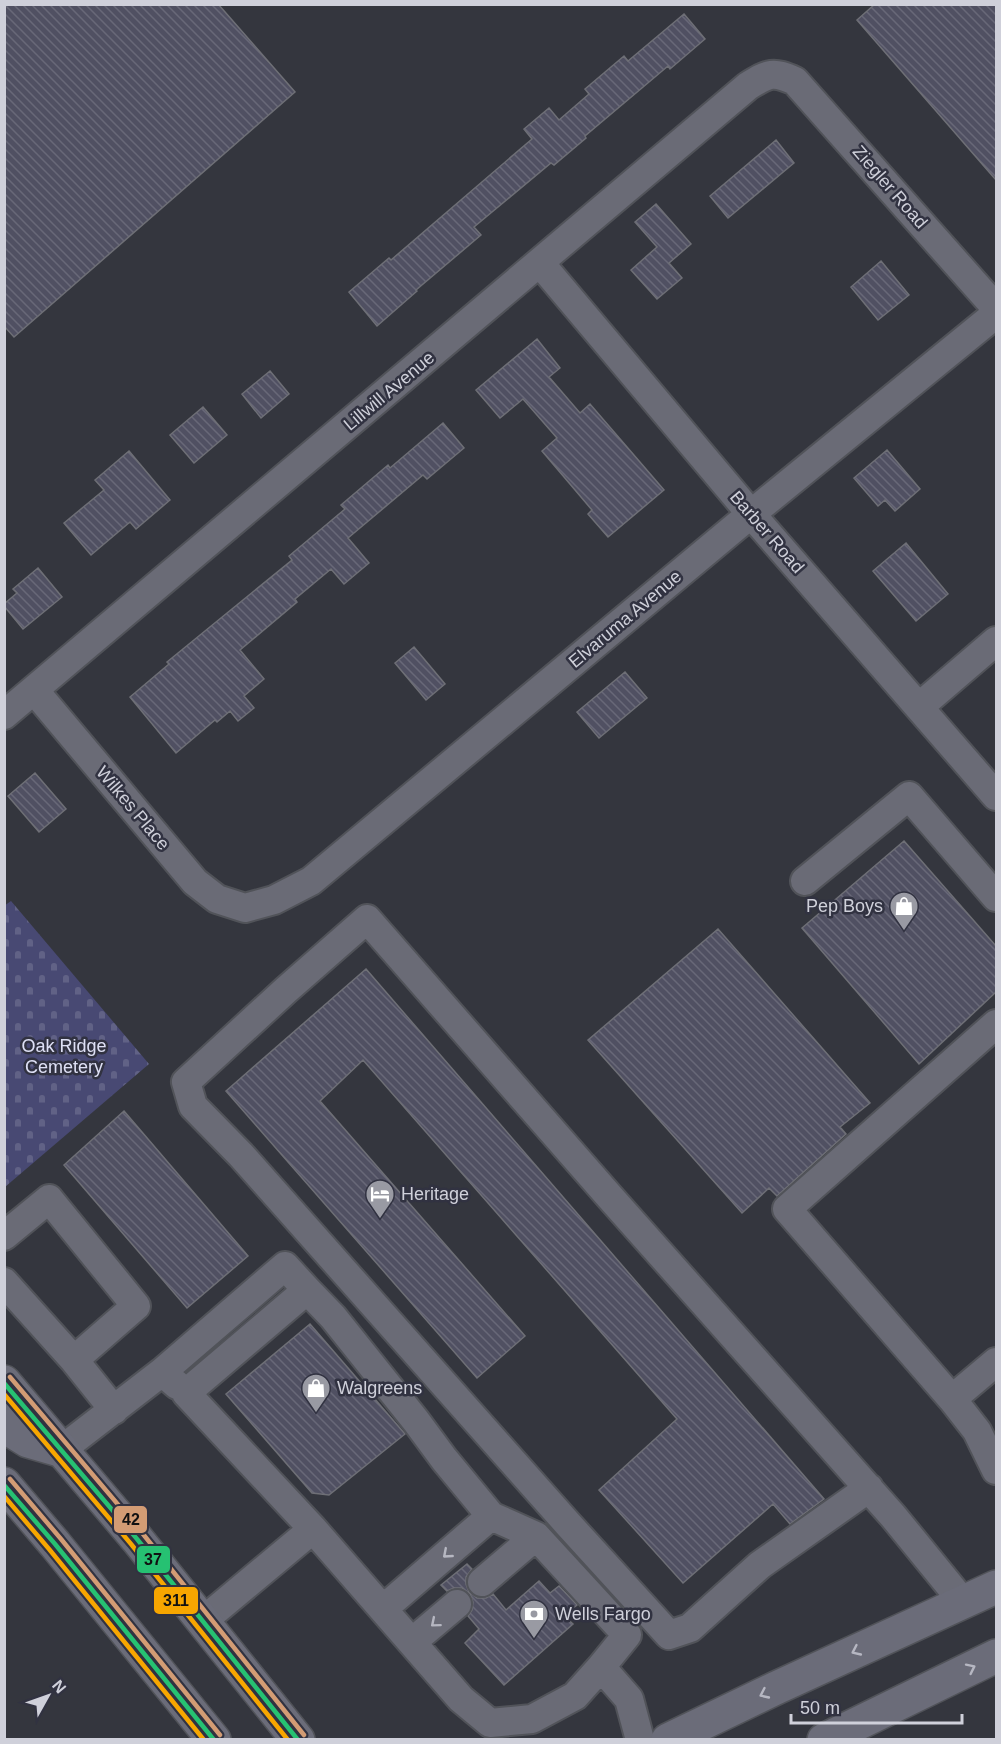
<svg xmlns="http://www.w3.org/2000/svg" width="1001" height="1744" font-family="Helvetica,sans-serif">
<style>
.cemetery{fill:url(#cemetery-stones)}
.building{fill:url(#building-back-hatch);stroke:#6e6f76;stroke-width:1.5}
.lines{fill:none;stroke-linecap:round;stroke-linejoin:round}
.minor-casing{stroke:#515359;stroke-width:32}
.major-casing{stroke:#515359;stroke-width:36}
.minor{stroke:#6a6b76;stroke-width:28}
.major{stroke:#6b6c79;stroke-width:33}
.bus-1-casing{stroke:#313241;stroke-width:9}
.bus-2-casing{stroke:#313241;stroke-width:9}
.bus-3-casing{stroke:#313241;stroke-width:9}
.bus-1{stroke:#26c172;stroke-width:4.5}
.bus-2{stroke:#f7a600;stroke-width:4.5}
.bus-3{stroke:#d39c74;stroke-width:4.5}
.oneway{stroke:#b6b7c1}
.oneway2{stroke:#b6b7c2}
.labels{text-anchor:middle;stroke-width:5;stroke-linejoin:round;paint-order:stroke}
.street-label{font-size:18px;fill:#cfd0da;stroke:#313241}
.poi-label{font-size:18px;fill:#cfd0da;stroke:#313241;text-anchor:start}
.park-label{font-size:18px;fill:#dee0f5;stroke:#313241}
.line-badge{stroke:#313241;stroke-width:2}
.pale-badge-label{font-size:16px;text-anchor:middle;font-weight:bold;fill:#111}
</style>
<defs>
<pattern id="cemetery-stones" width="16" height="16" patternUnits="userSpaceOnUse" patternTransform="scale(1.5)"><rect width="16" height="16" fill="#484973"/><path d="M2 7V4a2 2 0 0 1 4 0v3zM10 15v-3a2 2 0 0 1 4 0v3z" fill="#616286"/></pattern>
<pattern id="building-back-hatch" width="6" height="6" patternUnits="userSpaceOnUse" patternTransform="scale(1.5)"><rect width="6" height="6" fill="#505062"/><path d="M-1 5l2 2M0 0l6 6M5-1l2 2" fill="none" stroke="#686878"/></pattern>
</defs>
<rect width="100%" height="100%" fill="#34363e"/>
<path class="cemetery" d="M11 901 149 1064 5 1187 4 906Z"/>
<path class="building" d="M4 4H218L295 92 14 337 4 326Z
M875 4H996V180L857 20Z
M684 14 705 39 670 69 668 66 585 136 586 138 554 165 551 163 474 227 481 235 416 290 417 291 377 326 349 292 389 258 391 260 532 139 524 129 549 108 559 120 589 94 585 89 624 56 628 61Z
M776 140 794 163 728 218 710 196Z
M656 204 691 244 669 263 682 278 657 299 631 270 657 247 635 222Z
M881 261 909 295 878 320 851 287Z
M537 339 560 368 549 377 580 413 590 404 664 490 608 537 588 514 592 510 542 451 557 438 523 399 500 418 476 390Z
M270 371 289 394 261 418 242 394Z
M203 407 227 435 194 463 170 435Z
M443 423 464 448 427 479 423 475 348 538 369 563 344 584 331 569 295 599 297 602 240 650 264 679 244 696 254 708 238 721 230 711 217 722 215 720 176 753 130 697 169 664 167 662 292 560 289 556 345 509 341 505 388 465 390 468Z
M887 450 920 489 895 511 885 500 878 506 854 478Z
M129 451 170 500 136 529 130 522 91 555 64 523 104 490 95 480Z
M906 543 948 594 916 621 873 571Z
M38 568 62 597 23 629 4 606V604L17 593 13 589Z
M414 647 445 684 426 700 395 663Z
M625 672 647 698 599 738 577 712Z
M35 773 66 809 39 832 8 796Z
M904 841 996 946V992L919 1064 802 928Z
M718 929 870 1103 840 1127 846 1134 777 1196 769 1188 742 1213 588 1040Z
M366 969 824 1499 790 1524 773 1504 683 1583 599 1490 677 1419 363 1060 320 1101 525 1336 477 1378 226 1091Z
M124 1111 248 1256 187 1308 64 1165Z
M310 1324 405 1434 329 1495 312 1493 226 1394Z
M467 1564 472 1569 466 1577V1584L469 1592 477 1598H486L493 1594 506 1610 539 1581 550 1593 559 1586 577 1605 564 1616 573 1624 504 1685 465 1643 479 1629 468 1616 472 1610 473 1602 470 1594 462 1588H454L447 1591 441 1585Z"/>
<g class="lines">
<g class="minor-casing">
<path id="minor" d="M540 263 751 514 996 796
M34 690 195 882 217 899 245 908 274 900 311 881 751 514 996 314
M919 707 996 641
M4 715 748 86C769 73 773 71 795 81L996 308
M805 881 909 796 996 897
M996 1024 787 1209 952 1399 977 1431 996 1470
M4 1236 49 1199 136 1306 74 1360
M4 1282 74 1360 114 1410
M162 1372 285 1266 307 1290
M952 1399 996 1362
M61 1450 162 1372 177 1385
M869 1488 760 1565 690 1628 669 1635 567 1523 241 1155 193 1106 186 1082 286 990 367 919 609 1196 893 1516 963 1602
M313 1529 186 1393 307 1290 333 1317 416 1421 444 1459 491 1516 536 1536 627 1635 601 1667
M482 1582 536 1536
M383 1609 491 1516
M204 1620 313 1529 461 1699 490 1723 532 1719 575 1696 601 1667 629 1699 640 1740
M412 1642 457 1604"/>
</g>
<g class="major-casing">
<path id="major" d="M4 1382 137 1539 298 1740
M4 1426 28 1441 59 1450
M4 1484 55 1544 214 1740
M668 1740 776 1688 996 1587
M824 1740 996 1656"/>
</g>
<use href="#minor" class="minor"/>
<use href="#major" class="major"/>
<g class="bus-1-casing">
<path id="bus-1" d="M4 1383 137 1539 298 1740
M4 1485 55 1544 214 1740"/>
</g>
<g class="bus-2-casing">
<path id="bus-2" d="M4 1394 131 1544 288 1740
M4 1496 49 1549 204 1740"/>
</g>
<g class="bus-3-casing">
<path id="bus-3" d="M10 1377 143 1534 304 1735
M10 1479 61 1539 220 1735"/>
</g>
<use href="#bus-1" class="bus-1"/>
<use href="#bus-2" class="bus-2"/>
<use href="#bus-3" class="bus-3"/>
</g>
<defs><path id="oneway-chevron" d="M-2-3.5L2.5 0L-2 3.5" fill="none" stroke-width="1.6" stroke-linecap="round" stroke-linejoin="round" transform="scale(1.5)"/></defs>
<g class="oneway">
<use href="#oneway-chevron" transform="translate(447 1554) rotate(139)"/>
<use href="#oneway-chevron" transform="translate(435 1623) rotate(140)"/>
</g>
<g class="oneway2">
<use href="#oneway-chevron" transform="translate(856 1651) rotate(155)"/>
<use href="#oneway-chevron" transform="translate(971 1668) rotate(-26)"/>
<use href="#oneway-chevron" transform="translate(764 1694) rotate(155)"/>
</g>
<defs>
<g id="shop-pin" transform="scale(1.5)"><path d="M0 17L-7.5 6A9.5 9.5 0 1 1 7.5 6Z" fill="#999aa3" stroke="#313241"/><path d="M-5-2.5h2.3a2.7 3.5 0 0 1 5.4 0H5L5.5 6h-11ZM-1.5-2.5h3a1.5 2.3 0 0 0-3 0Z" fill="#fff"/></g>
<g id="hotel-pin" transform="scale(1.5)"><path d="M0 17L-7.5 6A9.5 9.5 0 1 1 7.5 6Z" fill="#999aa3" stroke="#313241"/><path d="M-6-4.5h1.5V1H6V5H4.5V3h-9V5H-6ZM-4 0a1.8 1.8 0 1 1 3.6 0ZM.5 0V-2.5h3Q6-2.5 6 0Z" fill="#fff"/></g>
<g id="bank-pin" transform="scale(1.5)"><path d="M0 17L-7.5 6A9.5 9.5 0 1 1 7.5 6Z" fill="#999aa3" stroke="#313241"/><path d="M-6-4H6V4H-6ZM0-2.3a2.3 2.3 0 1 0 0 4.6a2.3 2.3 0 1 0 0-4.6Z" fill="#fff"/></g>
</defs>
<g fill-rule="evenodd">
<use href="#shop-pin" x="904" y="906"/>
<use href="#hotel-pin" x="380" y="1194"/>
<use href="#shop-pin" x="316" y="1388"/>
<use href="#bank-pin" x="534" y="1614"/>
</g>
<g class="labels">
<g class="street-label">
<text transform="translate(890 187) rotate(49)" y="6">Ziegler Road</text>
<text transform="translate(389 391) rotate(-40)" y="6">Lillwill Avenue</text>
<text transform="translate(767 532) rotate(49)" y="6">Barber Road</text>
<text transform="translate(625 619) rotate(-40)" y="6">Elvaruma Avenue</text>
<text transform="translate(133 808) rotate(50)" y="6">Wilkes Place</text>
</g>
<g class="poi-label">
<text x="883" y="912" text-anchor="end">Pep Boys</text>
<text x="401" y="1200">Heritage</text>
<text x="337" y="1394">Walgreens</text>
<text x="555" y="1620">Wells Fargo</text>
</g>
<g class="park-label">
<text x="64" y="1052">Oak Ridge<tspan x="64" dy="21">Cemetery</tspan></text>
</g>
</g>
<g class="line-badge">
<rect x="113" y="1505" width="35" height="29" rx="6" fill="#d39c74"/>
<rect x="136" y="1545" width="35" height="29" rx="6" fill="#26c172"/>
<rect x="153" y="1586" width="46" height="29" rx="6" fill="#f7a600"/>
</g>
<g class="pale-badge-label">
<text x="131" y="1525">42</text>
<text x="153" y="1565">37</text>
<text x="176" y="1606">311</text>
</g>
<rect width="1001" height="1744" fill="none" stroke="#cfd0da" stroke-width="12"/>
<g transform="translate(48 1696) rotate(50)" stroke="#313241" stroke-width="4.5" paint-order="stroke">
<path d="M0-4.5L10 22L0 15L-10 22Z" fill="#cfd0da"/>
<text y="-9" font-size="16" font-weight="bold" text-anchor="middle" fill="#cfd0da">N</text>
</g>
<path d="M791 1714v9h171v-9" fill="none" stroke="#cfd0da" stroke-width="3"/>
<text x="800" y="1714" font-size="18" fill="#cfd0da" stroke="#313241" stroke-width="4.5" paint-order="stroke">50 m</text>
</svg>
